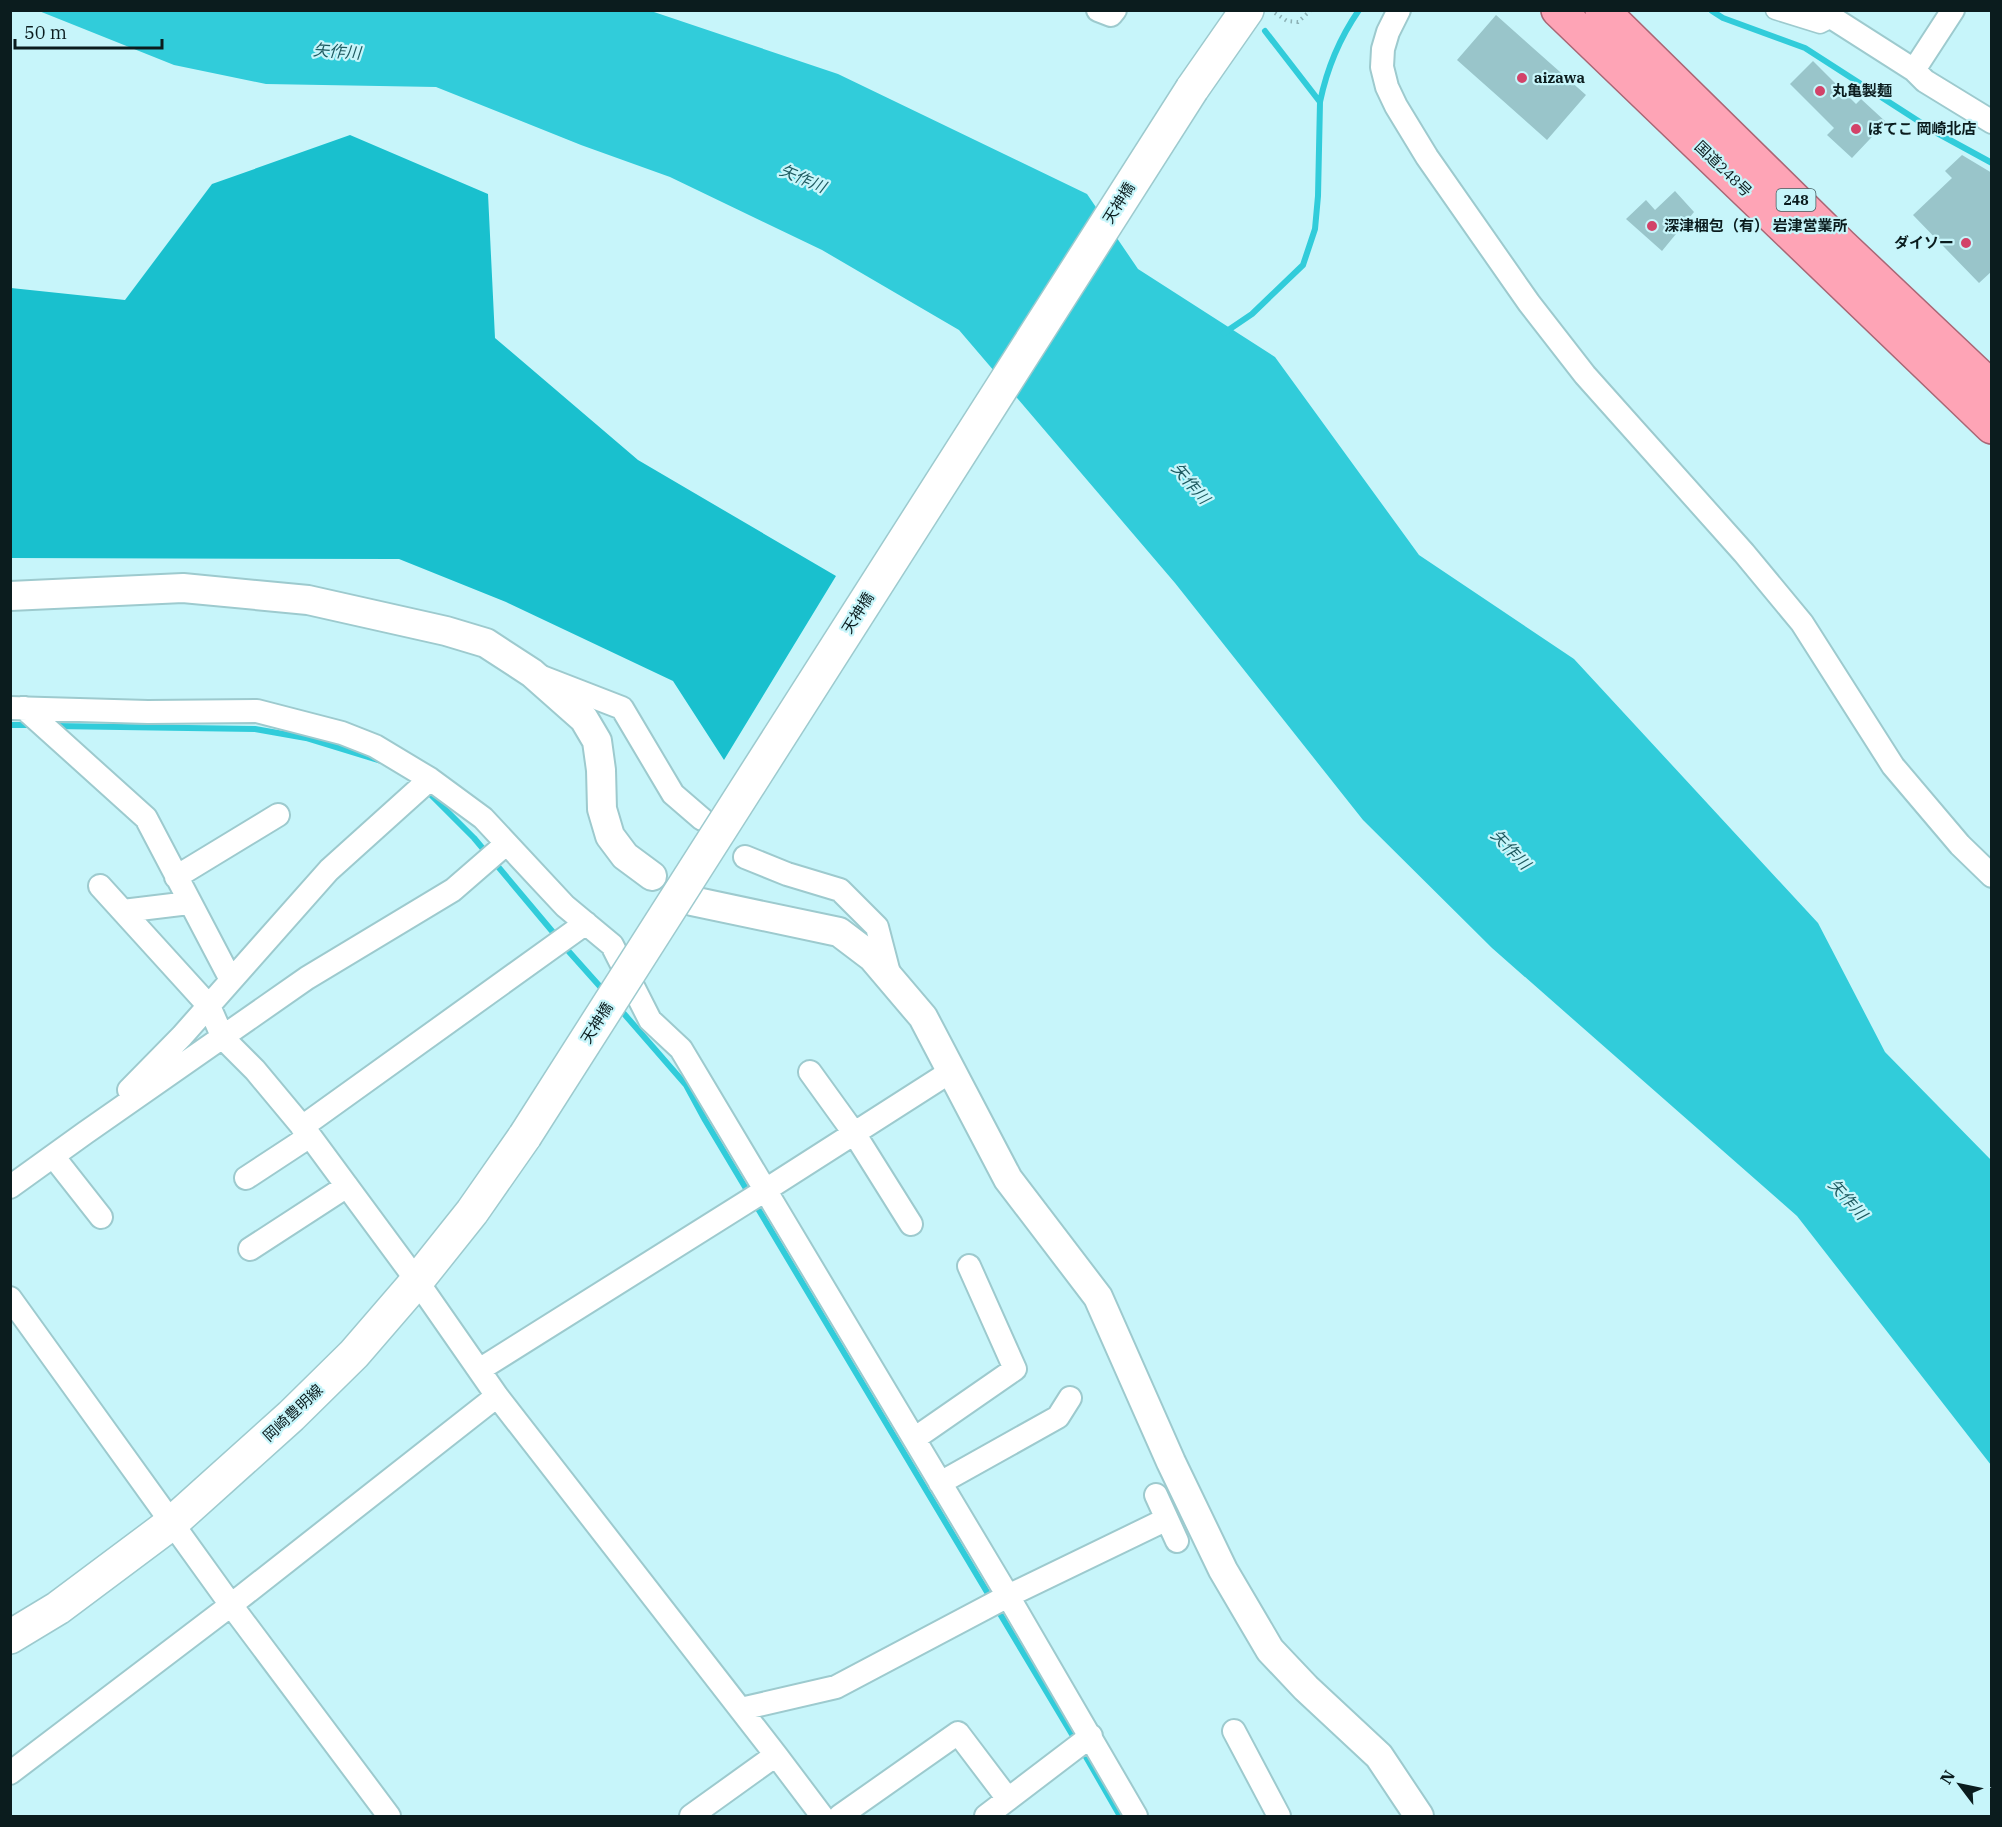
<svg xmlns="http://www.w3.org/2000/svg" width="2002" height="1827" font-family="'IBM Plex Serif','Noto Sans JP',serif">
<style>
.forest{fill:#19c0ce}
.water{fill:#31ccda}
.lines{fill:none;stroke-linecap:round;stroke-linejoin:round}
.stream{stroke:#31ccda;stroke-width:6}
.building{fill:#99c5ca}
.pedestrian-casing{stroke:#9dcace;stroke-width:21}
.minor-casing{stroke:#9dcace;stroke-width:26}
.tertiary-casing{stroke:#9dcace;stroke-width:32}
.secondary-casing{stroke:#9dcace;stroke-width:36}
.trunk-casing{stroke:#a96675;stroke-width:36}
.path{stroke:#8cb1b5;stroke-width:4;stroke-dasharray:1.5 4.5;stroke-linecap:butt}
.pedestrian{stroke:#fff;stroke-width:18}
.minor{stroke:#fff;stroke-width:22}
.tertiary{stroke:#fff;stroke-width:28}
.secondary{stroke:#fff;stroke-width:33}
.trunk{stroke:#fea4b6;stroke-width:33}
.secondary-bridge-casing{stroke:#9dcace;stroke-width:36;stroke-linecap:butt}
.secondary-bridge{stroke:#fff;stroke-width:33}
.poi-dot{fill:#d24369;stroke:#c7f5fa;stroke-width:2}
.labels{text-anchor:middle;stroke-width:4.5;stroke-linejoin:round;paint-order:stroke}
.shield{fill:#c7f5fa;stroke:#435d60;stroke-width:1.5}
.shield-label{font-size:14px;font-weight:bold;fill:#0b1c1e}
.poi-label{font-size:15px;font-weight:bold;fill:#0b1c1e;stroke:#c7f5fa;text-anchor:start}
.street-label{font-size:15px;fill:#0b1c1e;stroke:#c7f5fa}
.water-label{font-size:16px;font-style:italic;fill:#1e5a60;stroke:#c7f5fa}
</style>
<rect width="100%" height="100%" fill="#c7f5fa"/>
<path class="forest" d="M350 135 488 194 495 338 638 460 836 576 724 760 673 681 506 602 399 559 11 558V288L125 300 212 184Z"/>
<path class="water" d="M39 11H651L838 74 1087 194 1138 269 1275 357 1419 555 1574 659 1818 923 1885 1052 1991 1160V1465L1797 1216 1492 948 1363 820 1175 583 959 330 822 250 670 177 581 145 436 87 266 84 174 65Z"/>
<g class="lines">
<path class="stream" d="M1712 11 1723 18 1805 48 1937 133 1992 163
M1320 102C1327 68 1339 39 1359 10
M1224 333 1252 314 1303 265 1315 229 1318 196 1320 102 1265 31
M10 725H34
M53 726 255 729 306 738 381 761
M424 788 474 838 557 937
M563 945 604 991
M619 1008 686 1085 705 1120 1076 1741
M1082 1750 1120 1816"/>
</g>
<path class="building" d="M1496 15 1586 95 1547 140 1457 60Z
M1813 61 1856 104 1861 99 1886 122 1852 158 1827 135 1834 128 1790 84Z
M1962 155 1992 173V271L1979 283 1913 215 1952 178 1945 171Z
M1675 191 1694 212 1662 251 1626 219 1646 200 1655 210Z"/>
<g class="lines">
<g class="pedestrian-casing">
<path id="pedestrian" d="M1775 10 1820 24 1832 18"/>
</g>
<g class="minor-casing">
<path id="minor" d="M1098 10 1111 15 1115 10
M1399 10 1388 32 1383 49 1382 67 1387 87 1396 106 1427 157 1529 303 1585 375 1744 553 1802 623 1893 766 1960 845 1992 876
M1820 10 1914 70 1925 81 1992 122
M1914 70 1953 10
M542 677 622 708 673 794 702 819
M10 708 148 712 257 711 342 733 375 746 430 779 483 818 565 906 612 945 650 1020 681 1049 1008 1596 1136 1816
M24 708 146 818 231 980
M745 857 787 874 840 890 877 927 890 977
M176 877 278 815
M100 886 209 1006 223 1038 255 1070 310 1136 417 1281 497 1396 776 1755 822 1816
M123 911 189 903
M810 1072 854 1133 911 1224
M129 1090 182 1036 329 870 430 779
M302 1127 586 923
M53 1156 101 1217
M246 1178 310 1136
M10 1187 85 1133 307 978 453 890 506 844
M250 1249 347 1186
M10 1298 231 1605 389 1816
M479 1370 764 1191 950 1072
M914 1439 1015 1369 969 1266
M940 1483 1058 1417 1070 1398
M1156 1495 1177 1541
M741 1709 836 1687 1008 1596 1167 1519
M1234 1731 1279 1816
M10 1773 231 1605 497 1396
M691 1816 776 1755
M840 1816 958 1733 1008 1799
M986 1816 1091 1736"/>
</g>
<g class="tertiary-casing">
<path id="tertiary" d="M10 596 183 588 308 600 446 631 486 643 532 673 584 719 597 741 601 770 602 809 610 836 625 856 652 876
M692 901 839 932 872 957 923 1017 1008 1179 1098 1297 1171 1462 1223 1570 1270 1650 1306 1688 1379 1756 1419 1816"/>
</g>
<g class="secondary-casing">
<path id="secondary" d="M1192 89 1247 10
M10 1637 58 1608 173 1522 291 1416 354 1354 417 1281 472 1212 525 1136"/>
</g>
<g class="trunk-casing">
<path id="trunk" d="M1558 10 1992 427
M1602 10 1841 245 1992 388"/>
</g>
<path class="path" d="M1275 13 1287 21 1298 22 1311 10"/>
<use href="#pedestrian" class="pedestrian"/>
<use href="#minor" class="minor"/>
<use href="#tertiary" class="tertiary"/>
<use href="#secondary" class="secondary"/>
<use href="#trunk" class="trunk"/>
<g class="secondary-bridge-casing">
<path id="secondary-bridge" d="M525 1136 1192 89"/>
</g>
<use href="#secondary-bridge" class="secondary-bridge"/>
</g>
<g class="poi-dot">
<circle cx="1522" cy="78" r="6"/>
<circle cx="1820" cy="91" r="6"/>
<circle cx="1856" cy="129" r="6"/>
<circle cx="1652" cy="226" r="6"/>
<circle cx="1966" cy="243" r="6"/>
</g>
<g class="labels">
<rect class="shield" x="1776.5" y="189" width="39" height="22" rx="4.5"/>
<g class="shield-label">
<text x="1796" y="205">248</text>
</g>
<g class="poi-label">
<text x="1534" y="83">aizawa</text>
<text x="1832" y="96">丸亀製麺</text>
<text x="1868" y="134">ぼてこ 岡崎北店</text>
<text x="1664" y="231">深津梱包（有） 岩津営業所</text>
<text x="1954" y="248" text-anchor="end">ダイソー</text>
</g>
<g class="street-label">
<text transform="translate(1723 169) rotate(44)" y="5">国道248号</text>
<text transform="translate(1119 203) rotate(-58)" y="5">天神橋</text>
<text transform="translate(858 613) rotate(-58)" y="5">天神橋</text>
<text transform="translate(597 1023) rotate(-58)" y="5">天神橋</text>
<text transform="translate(293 1413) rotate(-43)" y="5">岡崎豊明線</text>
</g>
<g class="water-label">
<text transform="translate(337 51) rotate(4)" y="6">矢作川</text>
<text transform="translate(803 178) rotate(23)" y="6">矢作川</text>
<text transform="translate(1191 483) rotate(49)" y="6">矢作川</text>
<text transform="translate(1511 849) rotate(46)" y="6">矢作川</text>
<text transform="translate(1848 1199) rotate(48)" y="6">矢作川</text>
</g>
</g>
<rect width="2002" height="1827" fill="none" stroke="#0b1c1e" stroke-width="24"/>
<g transform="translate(1960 1785) rotate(302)" stroke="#c7f5fa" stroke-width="4.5" paint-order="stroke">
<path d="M0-4.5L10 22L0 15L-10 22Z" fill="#0b1c1e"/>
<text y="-9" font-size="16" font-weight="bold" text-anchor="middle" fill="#0b1c1e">N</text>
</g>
<path d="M15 39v9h147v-9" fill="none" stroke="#0b1c1e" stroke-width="3"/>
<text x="24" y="39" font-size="18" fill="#0b1c1e" stroke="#c7f5fa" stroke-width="4.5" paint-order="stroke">50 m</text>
</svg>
